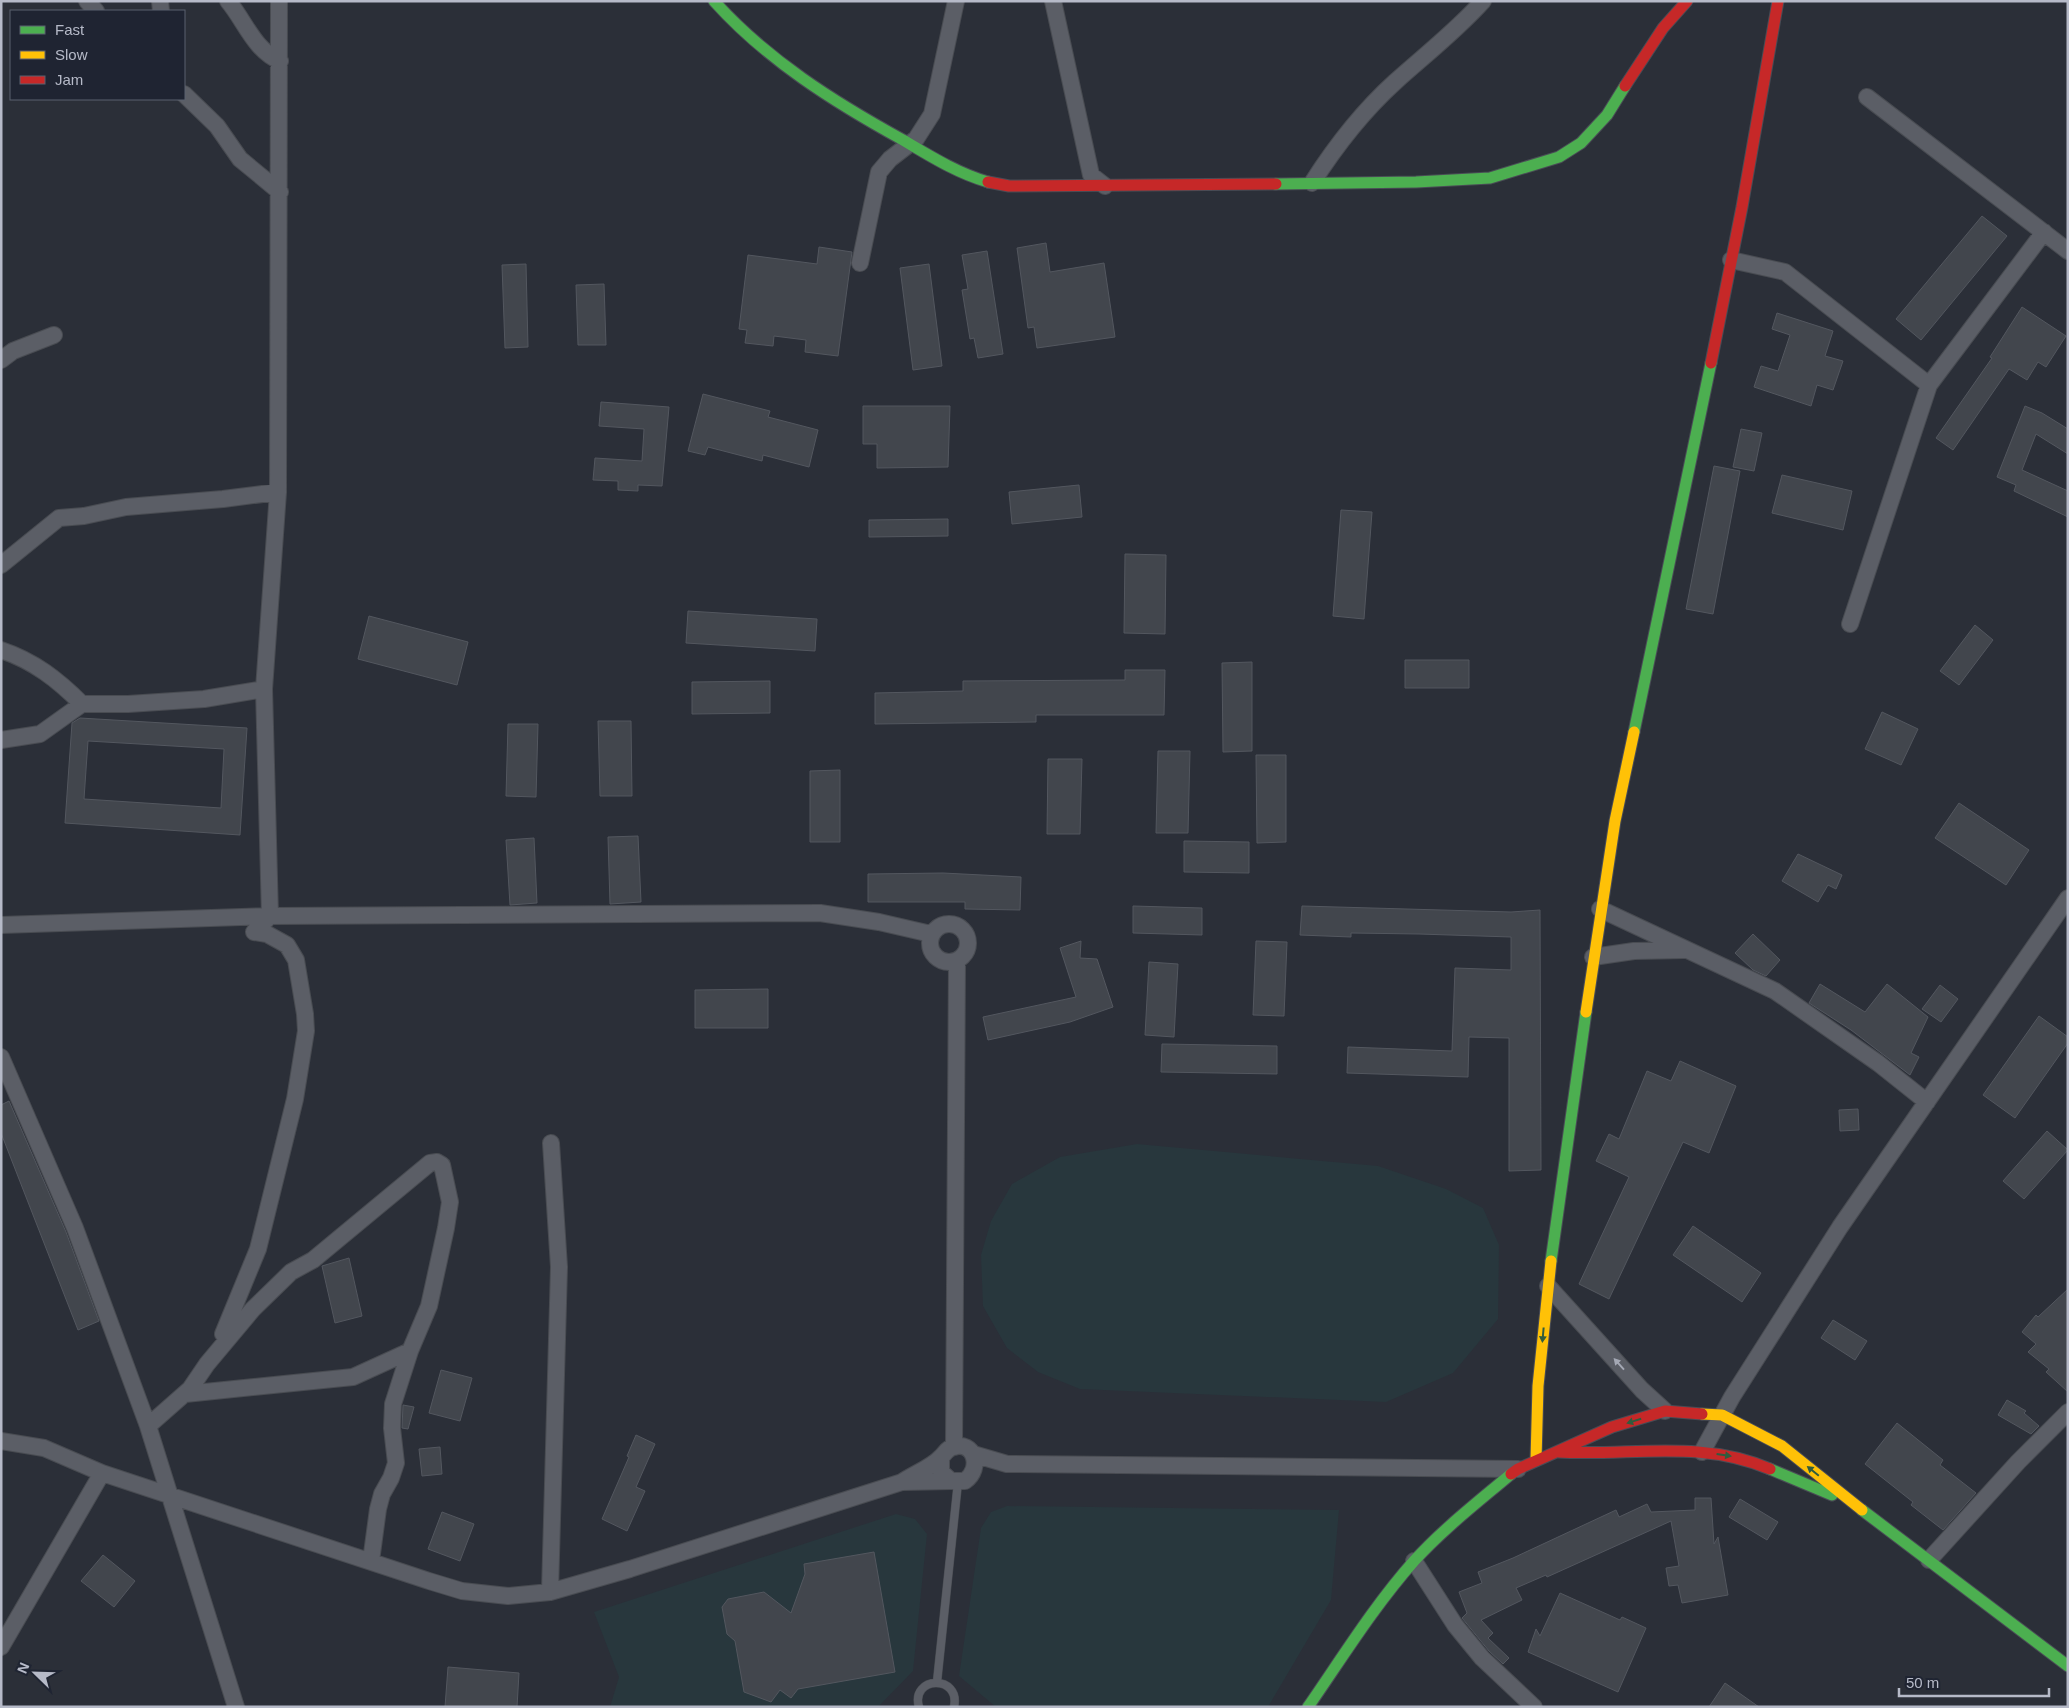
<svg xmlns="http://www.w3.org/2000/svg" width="2069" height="1708" font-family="Arial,sans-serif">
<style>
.green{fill:#28373d}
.building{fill:#42464d;stroke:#53575f;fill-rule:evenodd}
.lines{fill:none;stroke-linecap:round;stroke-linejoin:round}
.lane-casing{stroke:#494c52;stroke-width:9}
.street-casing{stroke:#494c52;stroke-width:18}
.fast-casing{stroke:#494c55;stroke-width:13}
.slow-casing{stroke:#494c55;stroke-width:13}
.jam-casing{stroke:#494c55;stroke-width:13}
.lane{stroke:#5b5e66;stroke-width:8}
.street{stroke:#5b5e66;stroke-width:16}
.fast{stroke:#4caf50;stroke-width:11}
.slow{stroke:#ffc107;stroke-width:11}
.jam{stroke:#c62828;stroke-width:11}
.oneway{fill:#315c3e}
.oneway2{fill:#a4a8b4}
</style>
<rect width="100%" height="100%" fill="#2b2f38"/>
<path class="green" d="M1137 1144 1378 1166 1446 1189 1483 1208 1499 1245 1498 1319 1453 1373 1386 1402 1080 1389 1038 1372 1007 1348 983 1306 981 1255 991 1221 1012 1184 1060 1157Z
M1007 1506 1339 1510 1331 1600 1268 1707H996L959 1676 981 1528 991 1512Z
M896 1514 915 1519 927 1534 913 1671 878 1707H610L619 1677 594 1612Z"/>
<path class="building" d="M1982 216 2007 236 1921 340 1896 319Z
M1046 243 1050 272 1104 263 1115 337 1037 348 1034 327 1028 328 1017 248Z
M819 247 852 252 838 356 805 352 806 340 774 336 773 346 745 343 747 330 739 329 748 255 817 264Z
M987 251 1003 354 978 358 974 338 970 339 962 290 968 289 962 255Z
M526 264 528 347 505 348 502 265Z
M929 264 942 366 913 370 900 268Z
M604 284 606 345H578L576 285Z
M2022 307 2066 336 2046 367 2038 362 2027 380 2009 369 1953 450 1936 438 1992 358 1990 357Z
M1777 313 1833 331 1825 356 1843 361 1833 390 1817 385 1811 406 1754 387 1761 366 1778 371 1790 335 1772 329Z
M703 394 770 411 768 417 818 430 809 467 763 455 762 461 708 447 705 455 688 451Z
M601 402 669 407 662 486 638 485V491L618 490V481L593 480 595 458 642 461 644 429 599 426Z
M863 406H950L948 467 877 468V444H863Z
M2025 406 2042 413 2068 429V454L2036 434 2022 470 2068 491V517L2014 491 2016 485 1997 477Z
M1741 429 1762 433 1754 471 1733 467Z
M1714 466 1740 471 1713 614 1686 609Z
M1782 475 1852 491 1843 530 1772 513Z
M1079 485 1082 517 1012 524 1009 492Z
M1341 510 1372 512 1364 619 1333 616Z
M948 519V536L869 537V520Z
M1125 554 1166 555 1165 634 1124 633Z
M688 611 817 619 815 651 686 643Z
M369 616 468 642 457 685 358 659Z
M1975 625 1993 640 1959 685 1940 671Z
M1405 660H1469V688H1405Z
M1252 662V751L1223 752 1222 663Z
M1125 670H1165L1164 715H1036V722L875 724V693L963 691V681L1125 680Z
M770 681V713L692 714V682Z
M1882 712 1918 729 1901 765 1865 749Z
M80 718 247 728 240 835 65 823 72 723ZM88 741 224 749 221 808 84 799Z
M598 721H631L632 796H600Z
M508 724H538L536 797 506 796Z
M1158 751H1190L1188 833H1156Z
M1256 755H1286V842L1257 843Z
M1048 759H1082L1080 834H1047Z
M840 770V842H810V771Z
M1959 803 2029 850 2006 885 1935 838Z
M638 836 641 902 610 904 608 837Z
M534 838 537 903 510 905 506 840Z
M1184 841 1249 842V873L1184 872Z
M1798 854 1842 875 1836 889 1828 885 1818 902 1782 881Z
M943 873 1021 877 1020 910 965 909V902H868V874Z
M1133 906 1202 908V935L1133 933Z
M1302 906 1511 912 1540 910 1541 1170 1509 1171V1038L1469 1037 1468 1077 1347 1073 1348 1047 1452 1051 1455 968 1511 970V937L1419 934 1351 933V937L1300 935Z
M1753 934 1780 960 1766 976 1753 970 1735 953Z
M1081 941 1080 958 1097 959 1113 1007 1070 1022 988 1040 983 1017 1076 997 1060 948Z
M1256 941 1287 942 1284 1016 1253 1015Z
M1149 962 1178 964 1174 1037 1145 1035Z
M1820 984 1865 1012 1887 984 1928 1017 1911 1053 1919 1057 1910 1075 1851 1030 1809 1003Z
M1940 985 1958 999 1941 1022 1922 1009Z
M768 989V1028H695V990Z
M2039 1016 2068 1037V1043L2015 1118 1983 1095Z
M1162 1044 1277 1046V1074L1161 1072Z
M1680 1061 1736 1086 1709 1153 1683 1142 1609 1299 1579 1284 1629 1177 1596 1161 1609 1134 1619 1139 1647 1071 1671 1081Z
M9 1101 66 1232 99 1321 78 1330 1 1133V1105Z
M1858 1109 1859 1130 1840 1131 1839 1110Z
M2047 1131 2068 1150 2024 1199 2003 1181Z
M1693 1226 1761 1273 1742 1302 1673 1255Z
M349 1258 362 1316 335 1323 322 1266Z
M2068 1289V1392L2046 1372 2049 1369 2028 1352 2036 1344 2022 1332 2036 1315 2038 1317Z
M1833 1320 1867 1341 1855 1360 1821 1338Z
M441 1370 472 1378 460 1421 429 1413Z
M2007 1400 2026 1411 2024 1413 2039 1426 2031 1434 1998 1415Z
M403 1405 414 1407 408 1429 402 1428Z
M1897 1423 1943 1460 1940 1465 1976 1493 1943 1530 1911 1505 1913 1502 1865 1464Z
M636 1435 655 1444 636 1487 645 1491 627 1531 602 1519 629 1457 627 1456Z
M440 1447 442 1474 422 1476 419 1449Z
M1695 1498H1711L1714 1544 1718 1537 1728 1595 1682 1603 1678 1585 1669 1586 1666 1568 1679 1566 1671 1521 1547 1577 1546 1575 1516 1588 1522 1600 1481 1620 1493 1633 1488 1638 1509 1658 1503 1664 1489 1651 1462 1618 1467 1613 1459 1592 1482 1583 1478 1572 1513 1558 1616 1510 1619 1517 1647 1504 1651 1512 1695 1510Z
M1740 1499 1778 1522 1767 1540 1729 1517Z
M442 1512 474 1524 460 1561 428 1549Z
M874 1552 895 1672 798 1689 791 1698 780 1690 771 1702 744 1692 735 1641 727 1634 722 1607 728 1599 764 1592 791 1613 805 1574 804 1564Z
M103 1555 135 1581 114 1607 81 1581Z
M1560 1593 1620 1620 1622 1617 1646 1628 1618 1692 1528 1652 1536 1629 1540 1636Z
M448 1667 519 1673 517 1707H445Z
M1725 1683 1759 1707H1709Z"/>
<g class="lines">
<g class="lane-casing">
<path id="lane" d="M937 1682 958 1482
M919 1707C910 1676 961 1674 954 1707"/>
</g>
<g class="street-casing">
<path id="street" d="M87 1 96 11
M160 1 161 11
M228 1C245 21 254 50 280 61
M1053 1 1091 175 1105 186
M184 94 217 126 240 159 280 192
M1867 97 2068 251
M1312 183C1335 147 1363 111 1395 82 1425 55 1456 31 1483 1
M1731 260 1785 272 1929 385
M860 263 879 172 890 159 916 139 932 114 956 1
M1 360 13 351 54 335
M1 565 59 518 84 516 126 507 223 499 278 492
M1850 624 1929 385 2044 232
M1 650C34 661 58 680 82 704
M1 740 40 734 82 704H128L204 699 264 689
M1600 909 1775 991 1878 1063 1927 1102
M930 943a19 19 0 1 1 38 0a19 19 0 1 1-38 0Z
M1 925 270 916 820 913 879 922 931 934
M254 932 270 916 264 689 278 492 279 1
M1593 957 1634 951 1684 950
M1 1057 75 1228 148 1426 236 1707
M1548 1286 1642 1390 1665 1411
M223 1334 258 1249 295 1099 306 1031 305 1014 296 960 287 945 267 934 254 932
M185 1394 353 1377 410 1351
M148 1426 190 1389 207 1364 253 1309 291 1272 313 1260 430 1163 437 1162 442 1165 450 1202 446 1228 429 1306 410 1351 393 1404 392 1428 396 1463 391 1478 382 1494 378 1509 371 1561
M1 1441 44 1448 102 1473 429 1581 462 1591 508 1596 550 1592 630 1569 902 1482C914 1474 932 1467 941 1457 946 1453 946 1449 953 1447 974 1440 983 1468 965 1481H951L941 1472V1458
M954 1447 957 961
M1702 1452 1732 1397 1840 1227 2068 898
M973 1454 1007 1464 1518 1469
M902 1482 951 1481
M1929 1560 2018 1462 2068 1412
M1414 1561 1455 1625 1482 1658 1534 1707
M550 1592 559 1267 551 1143
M1 1647 102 1473"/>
</g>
<g class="fast-casing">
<path id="fast" d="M714 1C767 60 834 102 903 140 930 156 957 173 988 182
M1276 184 1416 182 1490 178 1559 157 1581 143 1607 115 1625 86
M1634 732 1711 363
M1551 1261 1586 1012
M1770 1469 1832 1495
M1862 1510 2068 1666
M1308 1707C1342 1658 1374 1606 1414 1561 1443 1529 1478 1502 1511 1474"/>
</g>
<g class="slow-casing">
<path id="slow" d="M1586 1012 1615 821 1634 732
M1702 1414 1722 1415 1782 1446 1862 1510
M1536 1460 1538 1386 1551 1261"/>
</g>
<g class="jam-casing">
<path id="jam" d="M1625 86 1663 28 1687 1
M988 182 1009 186 1276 184
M1711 363 1742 207 1778 1
M1559 1452C1632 1456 1700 1439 1770 1469
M1511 1474 1518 1469 1612 1427 1665 1411 1702 1414"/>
</g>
<use href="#lane" class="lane"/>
<use href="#street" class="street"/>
<use href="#fast" class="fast"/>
<use href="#slow" class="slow"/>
<use href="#jam" class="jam"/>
</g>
<defs><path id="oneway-solid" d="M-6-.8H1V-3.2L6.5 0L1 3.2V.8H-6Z" transform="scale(1.25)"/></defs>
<g class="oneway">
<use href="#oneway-solid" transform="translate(1543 1335) rotate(95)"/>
<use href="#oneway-solid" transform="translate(1634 1421) rotate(163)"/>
<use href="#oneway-solid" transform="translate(1724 1455) rotate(8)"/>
<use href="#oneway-solid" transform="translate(1813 1471) rotate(-141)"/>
</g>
<use class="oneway2" href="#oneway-solid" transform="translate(1619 1364) rotate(-132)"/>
<rect width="2069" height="1708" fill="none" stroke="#b6bac8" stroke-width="5"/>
<rect x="10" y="10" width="175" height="90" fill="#1f2432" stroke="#5b606e"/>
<rect x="20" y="26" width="25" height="8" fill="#4caf50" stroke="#5b606e"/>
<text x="55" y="35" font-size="15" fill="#b6bac8">Fast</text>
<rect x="20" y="51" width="25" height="8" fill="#ffc107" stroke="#5b606e"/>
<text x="55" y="60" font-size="15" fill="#b6bac8">Slow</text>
<rect x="20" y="76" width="25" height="8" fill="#c62828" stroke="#5b606e"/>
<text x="55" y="85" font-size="15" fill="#b6bac8">Jam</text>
<g transform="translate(35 1673) rotate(293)" stroke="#1f2432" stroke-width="4" paint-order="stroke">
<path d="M0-4L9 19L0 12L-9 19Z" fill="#b6bac8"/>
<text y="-8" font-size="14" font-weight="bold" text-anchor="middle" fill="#b6bac8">N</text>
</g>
<path d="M1899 1688v8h150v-8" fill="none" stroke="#b6bac8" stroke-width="2.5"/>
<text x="1906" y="1688" font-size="15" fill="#b6bac8" stroke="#1f2432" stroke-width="4" paint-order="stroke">50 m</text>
</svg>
